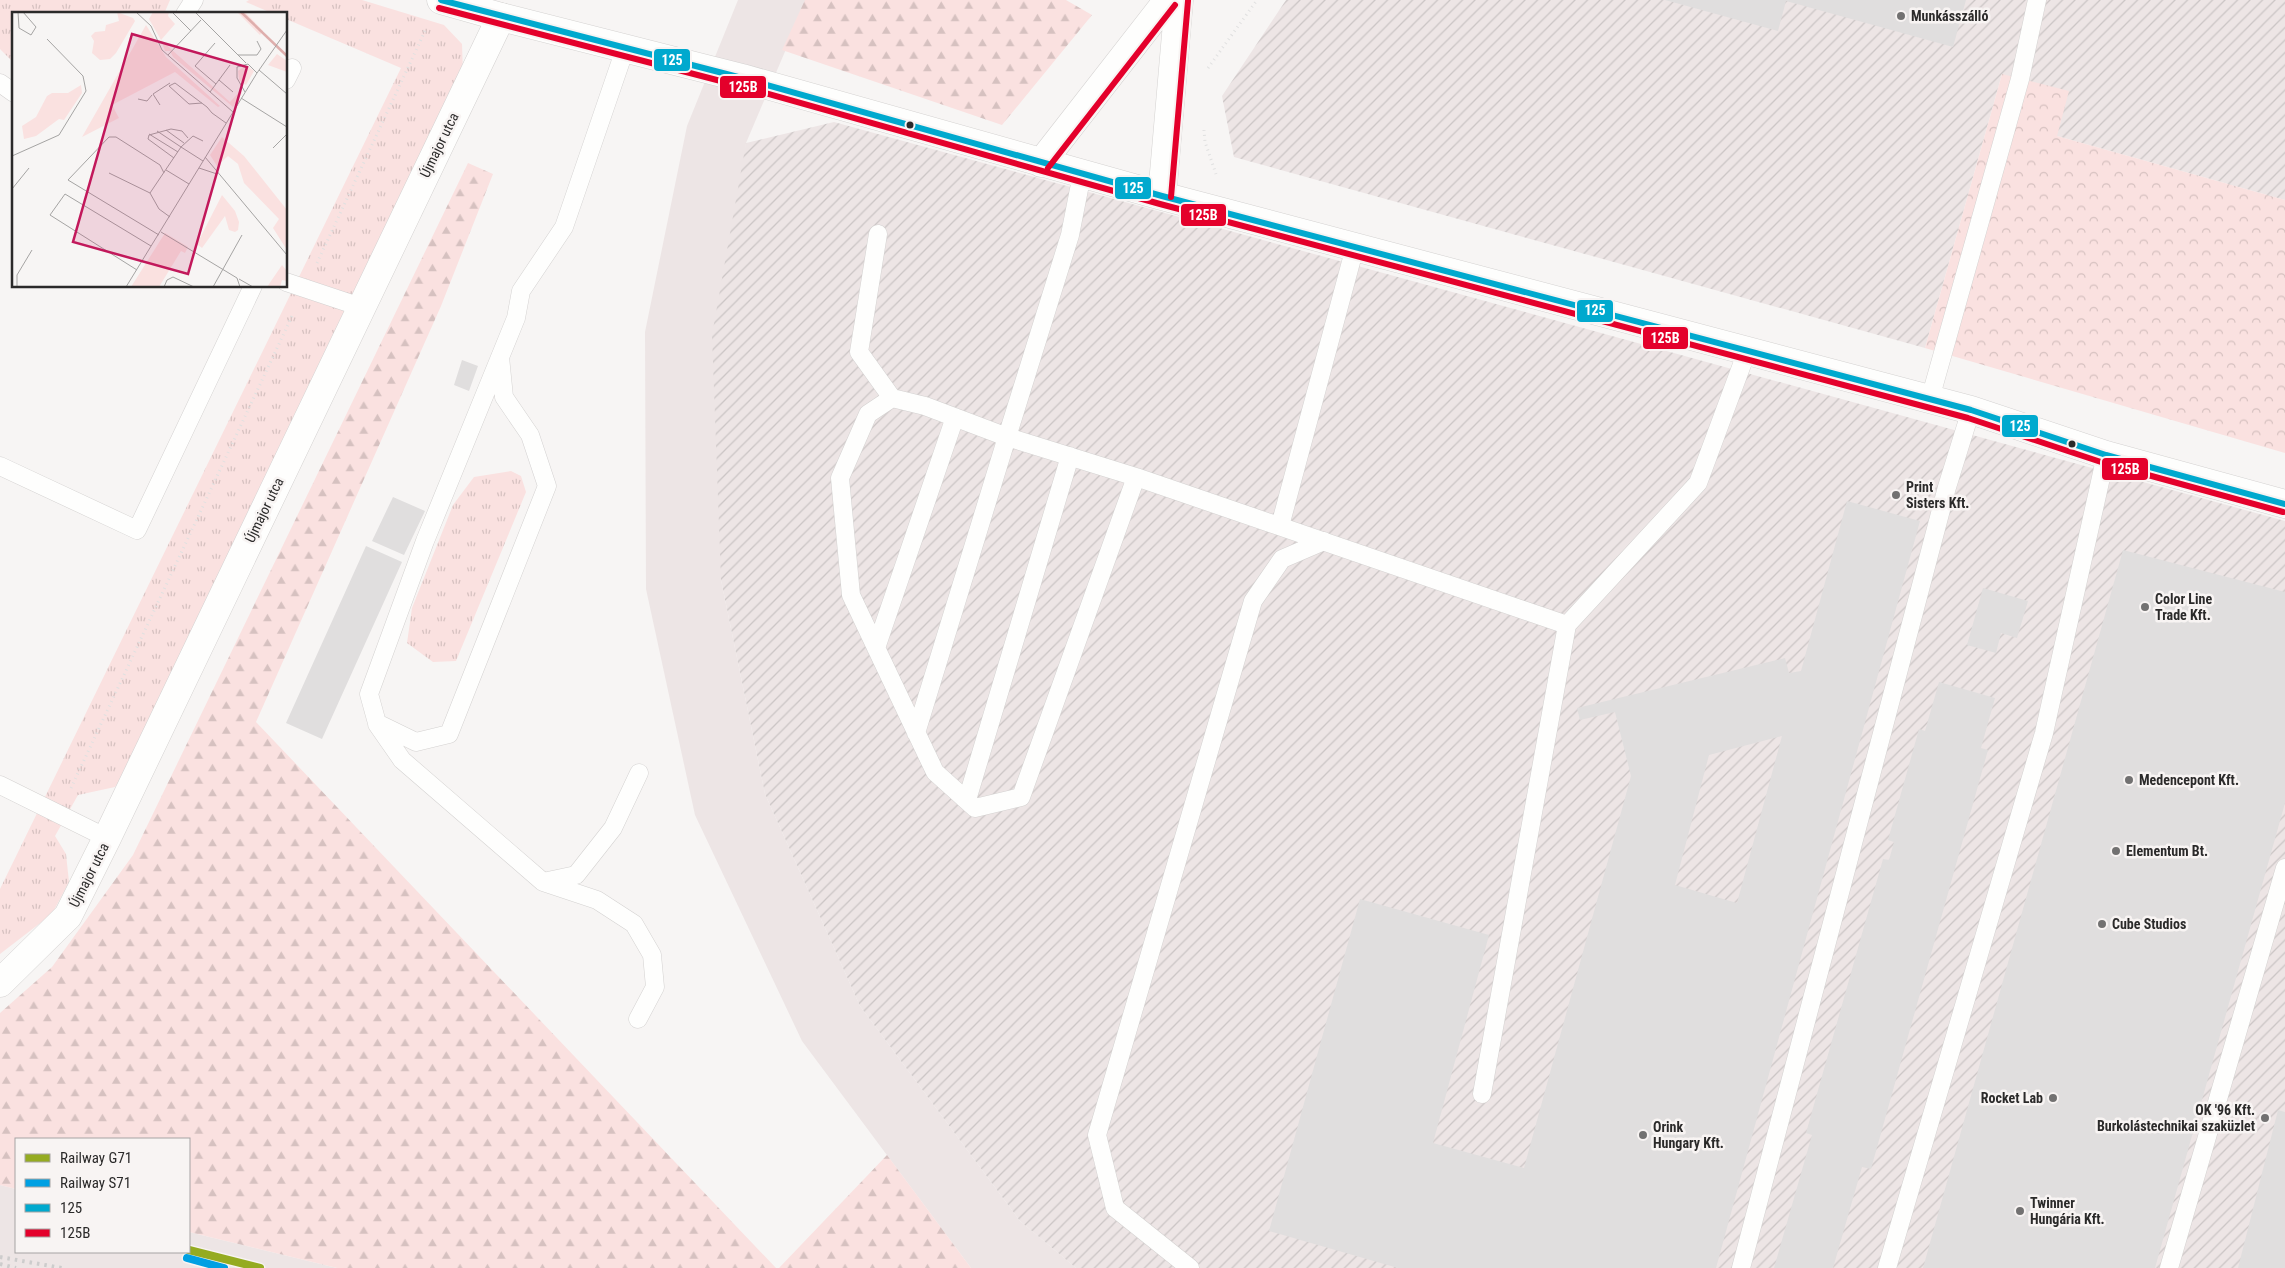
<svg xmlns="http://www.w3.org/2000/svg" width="2285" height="1268" font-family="'Roboto Condensed',sans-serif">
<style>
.built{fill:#ede5e5}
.industrial{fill:url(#industrial-furrows)}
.grass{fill:url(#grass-tufts)}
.forest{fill:url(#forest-firs)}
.park{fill:url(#park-crowns)}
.building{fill:#e0dede;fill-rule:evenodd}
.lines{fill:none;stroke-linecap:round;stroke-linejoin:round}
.service-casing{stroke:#d4d2d1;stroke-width:19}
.minor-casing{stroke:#d4d2d1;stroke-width:29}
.tertiary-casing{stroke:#d4d2d1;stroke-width:29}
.path{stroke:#e0e0e0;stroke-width:3;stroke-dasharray:1 4;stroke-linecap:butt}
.service{stroke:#fefefd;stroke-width:18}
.minor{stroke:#fefefd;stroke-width:28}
.tertiary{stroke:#fefefd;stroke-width:28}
.rail{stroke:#cdcccc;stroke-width:4;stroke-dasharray:2.5 5;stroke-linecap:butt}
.bus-1-casing{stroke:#f8f4f3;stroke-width:10}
.bus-2-casing{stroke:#f8f4f3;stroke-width:10}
.bus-1{stroke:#00a9ce;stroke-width:6}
.bus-2{stroke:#e4002b;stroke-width:6}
.rail-1-casing{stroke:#f8f4f3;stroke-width:11}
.rail-2-casing{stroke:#f8f4f3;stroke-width:11}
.rail-1{stroke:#95ab21;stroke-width:8}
.rail-2{stroke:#00a0e3;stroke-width:8}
.poi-dot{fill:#727171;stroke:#f8f4f3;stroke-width:2}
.bus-dot{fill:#2b2a2a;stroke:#f8f4f3;stroke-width:2}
.labels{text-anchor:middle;stroke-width:5;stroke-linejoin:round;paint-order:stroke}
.poi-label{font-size:14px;font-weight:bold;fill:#2b2a2a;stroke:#f8f4f3;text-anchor:start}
.street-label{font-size:14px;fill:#2b2a2a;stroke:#f8f4f3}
.inset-river{fill:none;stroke:#deaeac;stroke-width:2.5}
.inset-road{fill:none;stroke:#a5a4a3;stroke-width:1}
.view{fill:#c2185b;fill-opacity:0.15;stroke:#c2185b;stroke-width:2.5}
.inset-edge{fill:none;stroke:#2b2a2a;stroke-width:2.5}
.line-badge{stroke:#f8f4f3;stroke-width:2}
.badge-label{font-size:14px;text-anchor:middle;font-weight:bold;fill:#fff}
</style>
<defs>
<pattern id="industrial-furrows" width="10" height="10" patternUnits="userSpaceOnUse" patternTransform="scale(1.25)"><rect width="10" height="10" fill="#ede5e5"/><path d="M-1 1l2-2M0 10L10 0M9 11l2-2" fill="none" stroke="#cbc5c5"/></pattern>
<pattern id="grass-tufts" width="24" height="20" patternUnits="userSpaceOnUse" patternTransform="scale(1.25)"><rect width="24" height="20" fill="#fae1e0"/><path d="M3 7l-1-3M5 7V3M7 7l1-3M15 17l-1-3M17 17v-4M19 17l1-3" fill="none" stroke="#d6c1c0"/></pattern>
<pattern id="forest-firs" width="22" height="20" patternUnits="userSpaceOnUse" patternTransform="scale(1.25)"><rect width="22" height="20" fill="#fae1e0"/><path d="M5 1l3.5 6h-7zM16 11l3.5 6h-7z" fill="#d6c1c0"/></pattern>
<pattern id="park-crowns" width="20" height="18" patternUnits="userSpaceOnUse" patternTransform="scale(1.25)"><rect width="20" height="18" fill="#fae1e0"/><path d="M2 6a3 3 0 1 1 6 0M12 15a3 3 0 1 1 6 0" fill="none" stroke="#d6c1c0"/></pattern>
</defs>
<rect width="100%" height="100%" fill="#f7f5f4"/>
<path class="built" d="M738 0H807L746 143 721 580 765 794 860 1006 1020 1221 1076 1268H971L802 1041 695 815 646 589 645 332 687 126Z
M0 1185 16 1189V1252H189V1232L337 1268H0Z"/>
<path class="industrial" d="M1286 0H2285V200L2057 136 2002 74 1925 348 1234 157 1222 96Z
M834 122 2285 521V1268H1076L1020 1221 860 1006 765 794 721 580 712 335 746 143Z"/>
<path class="grass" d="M0 0H170L164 14H14V63L0 49Z
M249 0H362L444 25 462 44 463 74 134 761 115 787 78 795 55 836 66 854 69 882 52 914 0 954V889L401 68 286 19V14H274L246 2Z
M511 471 521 476 526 492 456 661 433 662 407 643 412 608 453 505 474 477Z"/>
<path class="forest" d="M805 0H1066L1092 15 1002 125 782 50Z
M468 163 493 174 441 306 256 722 776 1268H337L189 1232V1139H16V1189L0 1185V1013L52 967 133 855Z
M887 1155 971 1268H779Z"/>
<path class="park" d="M2002 74 2069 91 2057 136 2285 200V453L1925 348Z"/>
<path class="building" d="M1665 0H1966L1953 47 1786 1 1778 31Z
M462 360 478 366 469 391 454 385Z
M393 497 425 511 404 555 372 541Z
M1847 501 1920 521 1716 1268H1398L1269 1231 1360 899 1489 935 1433 1143 1524 1168 1631 776 1615 712 1580 720 1577 708 1785 658 1789 673 1801 671ZM1782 736 1737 903 1675 885 1709 755Z
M366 546 402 562 322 739 286 723Z
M2123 550 2285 592V803L2155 1268H1923Z
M1983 588 2028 601 2017 638 2001 633 1996 653 1967 645Z
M1939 682 1995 698 1981 748 1988 750 1871 1169 1862 1167 1833 1268H1774L1812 1135 1806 1133 1883 859 1889 860 1894 842 1888 840 1919 729 1925 731Z
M2278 1110 2285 1112V1268H2238Z"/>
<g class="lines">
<g class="service-casing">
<path id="service" d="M185 14 194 0
M286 80 292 68
M0 83 14 93
M1082 174 1070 235 1007 437 1136 477 1567 625 1482 1094
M878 234 859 352 892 398 925 406 1007 437 916 733
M286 282 361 307
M500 357 504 397 530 435 547 486 449 734 416 742 377 723 369 694 425 541 516 318 521 291 564 227 625 49
M892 398 868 414 840 478 851 595 935 772 975 808 1021 797 1136 477
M1930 399 2020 79 2037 0
M0 466 137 530 253 286
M1280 526 1355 247
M1567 625 1698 483 1747 351
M876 648 955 417
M377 724 402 760 543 882 576 875 613 828 639 773
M0 785 107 838
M967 800 1070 456
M543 882 597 900 634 924 652 955 655 987 638 1019
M1190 1268 1115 1208 1097 1135 1253 601 1282 559 1324 541
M1741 1268 1947 487 1971 410
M1887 1268 2044 733 2106 455
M2169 1268 2285 868"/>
</g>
<g class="minor-casing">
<path id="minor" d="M441 0 501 17"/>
</g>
<g class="tertiary-casing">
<path id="tertiary" d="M1041 163 1168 0
M1162 196 1179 0
M0 983 68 916 107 838 501 17 742 78 1162 196 1971 410 2106 455 2285 504"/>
</g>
<path class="path" d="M1208 68 1257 0
M1204 130 1205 142 1216 174
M317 263 425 31
M71 788 293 314"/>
<use href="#service" class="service"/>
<use href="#minor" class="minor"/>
<use href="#tertiary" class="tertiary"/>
<path class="rail" d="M0 1257 62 1268
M0 1264 16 1268"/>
<g class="bus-1-casing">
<path id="bus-1" d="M441 0 742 78 1162 196 1971 410 2106 455 2285 504"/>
</g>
<g class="bus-2-casing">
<path id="bus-2" d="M439 8 740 86 1160 204 1968 418 2104 463 2283 512
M1048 168 1175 5
M1171 197 1188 1"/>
</g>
<use href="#bus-1" class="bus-1"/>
<use href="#bus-2" class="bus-2"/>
<g class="rail-1-casing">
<path id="rail-1" d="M189 1250 260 1268"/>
</g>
<g class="rail-2-casing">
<path id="rail-2" d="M187 1258 224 1268"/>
</g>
<use href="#rail-1" class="rail-1"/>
<use href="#rail-2" class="rail-2"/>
</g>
<g class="poi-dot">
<circle cx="1901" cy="16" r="5"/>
<circle cx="1896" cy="495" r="5"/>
<circle cx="2145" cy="607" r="5"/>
<circle cx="2129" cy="780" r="5"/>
<circle cx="2116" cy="851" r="5"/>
<circle cx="2102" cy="924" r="5"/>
<circle cx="2053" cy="1098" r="5"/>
<circle cx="2265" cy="1118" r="5"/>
<circle cx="1643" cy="1135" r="5"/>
<circle cx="2020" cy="1211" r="5"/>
</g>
<g class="bus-dot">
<circle cx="910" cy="125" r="4.5"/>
<circle cx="2072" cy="444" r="4.5"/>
</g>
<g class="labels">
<g class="poi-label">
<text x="1911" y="21">Munkásszálló</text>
<text x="1906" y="492">Print<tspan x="1906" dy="16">Sisters Kft.</tspan></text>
<text x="2155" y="604">Color Line<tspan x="2155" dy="16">Trade Kft.</tspan></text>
<text x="2139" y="785">Medencepont Kft.</text>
<text x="2126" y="856">Elementum Bt.</text>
<text x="2112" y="929">Cube Studios</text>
<text x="2043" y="1103" text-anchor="end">Rocket Lab</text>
<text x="2255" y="1115" text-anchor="end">OK '96 Kft.<tspan x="2255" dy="16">Burkolástechnikai szaküzlet</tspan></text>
<text x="1653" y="1132">Orink<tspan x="1653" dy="16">Hungary Kft.</tspan></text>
<text x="2030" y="1208">Twinner<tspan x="2030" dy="16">Hungária Kft.</tspan></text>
</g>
<g class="street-label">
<text transform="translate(439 145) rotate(-64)" y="5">Újmajor utca</text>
<text transform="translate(264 510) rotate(-64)" y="5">Újmajor utca</text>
<text transform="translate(89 875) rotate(-63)" y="5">Újmajor utca</text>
</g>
</g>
<g transform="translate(12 12)">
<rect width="275" height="275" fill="#f7f5f4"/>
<path d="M225 0H233L251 19 248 23ZM149 28 218 90 229 78 230 81 221 95 161 45 158 39H153ZM234 53 242 59 234 73 227 68 226 59Z" fill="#fae1e0"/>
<path d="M105 0 121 6 123 9 104 41 98 47 88 48 80 41 82 29 79 24 83 20 93 19 94 13 107 9ZM141 0H157L156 4 163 12 149 28 137 7ZM134 13 154 45 208 94 206 95 163 60 100 93 107 106 70 125ZM265 42 275 49V60L256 53ZM69 73 70 81 52 108 47 107 24 124 12 127 10 114 24 105 35 84 40 81H56ZM210 125 232 144 275 198V238L261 216 267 207 232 171 226 152 216 144 205 154 198 143ZM210 183 223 199 227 210 226 218 223 220 217 218 213 204 190 236 185 232ZM270 253 275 259V269L270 268 268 275H255Z" fill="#fae1e0"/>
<path d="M153 221 176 235 173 241 169 239 147 275H119Z" fill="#fae1e0"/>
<path class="inset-river" d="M229 0 275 44"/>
<path class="inset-road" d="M6 0 7 16 19 23 24 15 11 0M124 0 139 14 150 38 221 100M160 0 179 19M183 0 234 51M203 31 183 54 204 72M156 43 189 8M226 43H245L249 37 245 29M247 58 275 82M207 68 221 80M198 80 218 53M233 80 225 66V55L236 52 245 61M229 86 275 115M126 87 135 89 140 83M190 91 177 92 157 74 163 71 195 95 200 101 214 111M148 93 141 82 158 71M154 118 172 131M145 119 169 135 181 124 191 129M137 122 166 140M261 136 274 123M0 144 47 123 74 79 71 64 35 27M193 145 275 243M162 146 136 127 137 123 159 117 170 119 176 126M187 156 205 162M154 158 177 172M97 161 138 181 169 135 191 149M0 177 17 156M138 181 147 197 158 205M149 220 225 266 228 275M147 223 56 168 97 125H104L148 153 152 161M125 258 38 203 53 182 139 234M227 267 241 275M5 275V263L20 238M114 275 245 61 275 18M152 275 155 268 161 265 182 275M201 275 230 223"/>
<path class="view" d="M120 22 235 55 176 262 61 230Z"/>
<rect width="275" height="275" class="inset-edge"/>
</g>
<g class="line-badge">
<rect x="653" y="48" width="38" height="24" rx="5" fill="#00a9ce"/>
<rect x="719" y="75" width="48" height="24" rx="5" fill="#e4002b"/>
<rect x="1114" y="176" width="38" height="24" rx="5" fill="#00a9ce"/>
<rect x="1180" y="203" width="47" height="24" rx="5" fill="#e4002b"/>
<rect x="1576" y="299" width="38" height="24" rx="5" fill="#00a9ce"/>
<rect x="1642" y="326" width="47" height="24" rx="5" fill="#e4002b"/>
<rect x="2001" y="414" width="38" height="24" rx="5" fill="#00a9ce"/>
<rect x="2101" y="457" width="48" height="24" rx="5" fill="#e4002b"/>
</g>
<g class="badge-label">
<text x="672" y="65">125</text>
<text x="743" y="92">125B</text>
<text x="1133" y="193">125</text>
<text x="1203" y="220">125B</text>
<text x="1595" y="315">125</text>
<text x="1665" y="343">125B</text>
<text x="2020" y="431">125</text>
<text x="2125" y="474">125B</text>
</g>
<rect x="15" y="1138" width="175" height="115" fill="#f8f4f3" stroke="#a6a3a3"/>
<rect x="25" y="1154" width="25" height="8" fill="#95ab21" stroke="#a6a3a3"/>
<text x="60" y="1163" font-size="15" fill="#2b2a2a">Railway G71</text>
<rect x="25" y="1179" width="25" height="8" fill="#00a0e3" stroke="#a6a3a3"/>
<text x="60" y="1188" font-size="15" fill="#2b2a2a">Railway S71</text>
<rect x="25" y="1204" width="25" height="8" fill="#00a9ce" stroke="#a6a3a3"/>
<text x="60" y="1213" font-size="15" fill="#2b2a2a">125</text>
<rect x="25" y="1229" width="25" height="8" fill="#e4002b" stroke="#a6a3a3"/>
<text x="60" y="1238" font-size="15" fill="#2b2a2a">125B</text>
</svg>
